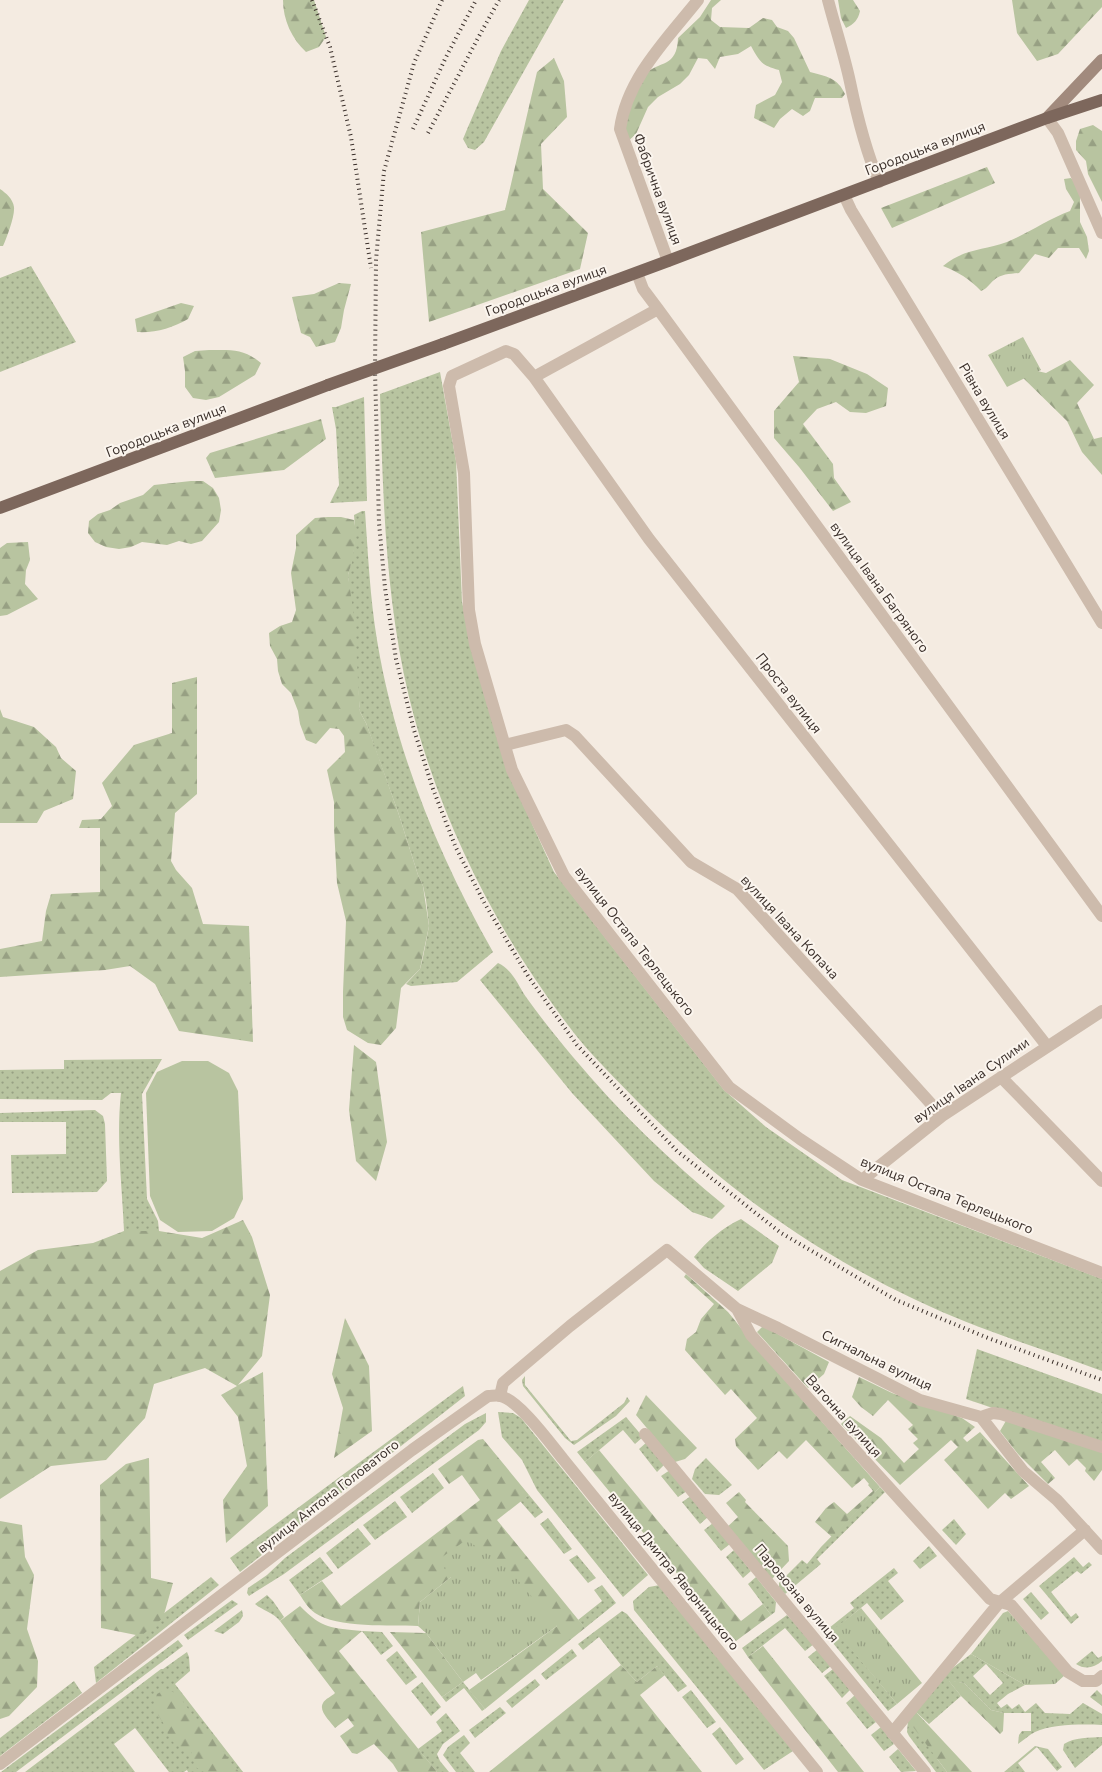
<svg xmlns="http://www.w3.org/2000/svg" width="1102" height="1772" font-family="'Nunito Sans',sans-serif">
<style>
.grass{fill:url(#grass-dots);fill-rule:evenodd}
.forest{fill:url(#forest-firs)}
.park{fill:url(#park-tufts)}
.pitch{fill:#b8c4a0}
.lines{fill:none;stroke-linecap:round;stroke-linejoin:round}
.minor{stroke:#cdbbac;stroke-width:12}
.tertiary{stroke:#cdbbac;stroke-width:12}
.secondary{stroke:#a18a7d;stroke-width:12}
.primary{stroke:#7d675c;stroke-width:12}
.rail{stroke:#3b302b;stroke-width:4;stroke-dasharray:1 4;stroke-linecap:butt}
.primary-bridge{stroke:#7d675c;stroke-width:12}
.labels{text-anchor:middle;stroke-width:4;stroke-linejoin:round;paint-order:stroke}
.street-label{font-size:14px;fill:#3b302b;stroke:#fbf5ee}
</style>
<defs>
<pattern id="grass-dots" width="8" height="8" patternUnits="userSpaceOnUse" patternTransform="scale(1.25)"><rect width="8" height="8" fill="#b8c4a0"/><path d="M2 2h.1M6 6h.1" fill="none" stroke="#97a083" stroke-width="1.8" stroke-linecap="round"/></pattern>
<pattern id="forest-firs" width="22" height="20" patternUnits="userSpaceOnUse" patternTransform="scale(1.25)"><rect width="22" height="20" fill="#b8c4a0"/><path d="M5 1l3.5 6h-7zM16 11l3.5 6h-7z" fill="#97a083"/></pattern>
<pattern id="park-tufts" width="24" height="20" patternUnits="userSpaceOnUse" patternTransform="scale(1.25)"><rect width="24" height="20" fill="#b8c4a0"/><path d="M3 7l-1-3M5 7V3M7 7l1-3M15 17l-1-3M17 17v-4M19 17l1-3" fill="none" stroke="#97a083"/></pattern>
</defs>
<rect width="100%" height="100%" fill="#f4ebe1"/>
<path class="grass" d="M529 0H564L484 142 475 150 468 148 463 139 468 127 501 51Z
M31 266 76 342 0 372V278Z
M440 372 456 461 462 602 475 657 512 780 554 872 724 1090 766 1127 842 1180 1102 1279V1371C1040 1348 976 1329 916 1300 810 1250 720 1185 637 1101 616 1079 593 1057 574 1033 497 934 439 819 409 697 385 596 383 496 380 394Z
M364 397 367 501 330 503 339 485 336 429 332 407H336Z
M362 511H365C368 554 370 597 377 640 395 750 438 855 493 952L457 982 411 986 406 984 420 969 423 957 429 926 426 900 423 886 418 875 398 812 366 723 360 712 348 575C354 555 356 536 354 515Z
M498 963C512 969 518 985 526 997 541 1018 557 1038 573 1057 619 1112 670 1161 725 1206L712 1219 692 1212 654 1181 572 1093 480 980Z
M162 1059 142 1094 147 1199 158 1221 159 1231H124C122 1185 116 1138 121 1093H111L102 1100 0 1099V1070L64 1069V1060Z
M95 1110 103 1116 105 1124 107 1181 97 1192 12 1193 11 1155 66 1154V1122H0V1113Z
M741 1219 779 1246 772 1263 738 1291 704 1268 694 1257C707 1241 722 1228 741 1219Z
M977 1349 1102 1394V1445L966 1399Z
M525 1376V1385L571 1441 577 1440 624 1403 627 1397 630 1401 616 1416 574 1445 565 1438 523 1386 522 1380Z
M463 1386 465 1396 240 1572 230 1558Z
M498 1412 513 1413 521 1418 648 1575 623 1597 537 1490 522 1460 502 1437Z
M486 1413V1422L479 1430 284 1574 249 1596 247 1593 248 1588 267 1575 285 1558 465 1424Z
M626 1417 643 1437 635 1444 623 1430 585 1462 577 1452Z
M647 1442 665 1464 657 1472 639 1449Z
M706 1458 732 1485 719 1495 705 1494 692 1479 695 1469Z
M670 1470 687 1491 678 1497 661 1476Z
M433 1473 444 1488 412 1513 400 1497Z
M880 1487 885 1492 817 1559 821 1564 785 1594 779 1587V1583L802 1560 807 1564 821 1547Z
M529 1495 543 1512 535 1518 520 1501Z
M691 1496 708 1517 700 1524 682 1502Z
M395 1501 407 1517 375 1540 363 1525Z
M548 1518 572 1549 564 1554 540 1524Z
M954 1519 966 1534 956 1545 942 1530Z
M713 1523 730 1544 721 1551 704 1530Z
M358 1528 371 1544 338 1569 326 1553Z
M929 1546 937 1556 920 1569 913 1561Z
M734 1550 751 1571 743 1578 726 1557Z
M577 1555 596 1578 588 1583 569 1560Z
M320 1557 333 1573 300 1595 289 1580Z
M1074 1557 1083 1567 1089 1562 1092 1565 1081 1574 1077 1571 1051 1592 1071 1617 1076 1613 1079 1617 1071 1624 1039 1586Z
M894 1568 898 1573 888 1581 904 1601 881 1620 867 1603 835 1629 897 1704 888 1711 824 1632 854 1608 850 1603Z
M211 1577 219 1585 96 1683 94 1667Z
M756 1577 776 1602 775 1612 771 1615 748 1584Z
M602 1585 616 1603 585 1628 578 1620 602 1601 594 1590Z
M660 1585 793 1751 764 1770 634 1610 633 1601 649 1587Z
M1031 1592 1049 1613 1041 1620 1023 1599Z
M267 1595 273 1601 284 1617 280 1621C274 1613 262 1610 255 1604Z
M232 1600 238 1604 188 1640 184 1635Z
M242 1610 243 1616 239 1622 223 1634 214 1631Z
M622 1611 627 1614 687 1686 678 1692 657 1666 637 1682 621 1665 599 1637 583 1650 578 1644Z
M787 1615 814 1644 805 1651 785 1628 748 1657 742 1648Z
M362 1631 382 1632 393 1646 381 1655Z
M178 1640 183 1646 16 1772H1Z
M572 1649 577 1656 546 1680 541 1674Z
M818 1649 831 1666 822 1673 808 1657Z
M397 1651 417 1677 406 1685 386 1660Z
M1092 1651 1098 1658 1102 1656V1661C1094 1668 1085 1670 1076 1664Z
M187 1652 189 1657 190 1671 175 1684 243 1772H188L187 1770 184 1772H169L135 1728 114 1744 135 1772H25L161 1669H163Z
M971 1654 1025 1685 1008 1694 997 1703 1001 1708 1007 1704 1012 1709 1019 1704 1025 1712 1036 1703 1045 1713 1070 1714 1083 1703 1102 1714V1725C1083 1724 1052 1724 1035 1732 1029 1735 1024 1740 1018 1744L1019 1735 1022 1731H1031V1713H1004L991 1710 964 1683 949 1681 961 1696 929 1724 916 1712 938 1760 947 1772H936L909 1736 907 1732 908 1720 946 1673ZM986 1664 1003 1683 990 1695 973 1676Z
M833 1669 850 1690 842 1698 824 1676Z
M535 1679 540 1685 512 1708 506 1701Z
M74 1681 82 1693 0 1756V1738Z
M422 1682 441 1707 431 1716 411 1691Z
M463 1682 485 1709 482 1711 464 1688 446 1702 442 1697Z
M691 1690 716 1722 707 1728 682 1697Z
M855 1695 876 1722 867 1729 846 1703Z
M500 1707 506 1713 475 1738 469 1730Z
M446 1713 460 1731 443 1744 437 1754 440 1761 449 1772H437L418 1749 442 1731 436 1722Z
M720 1727 744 1759 736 1765 712 1734Z
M881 1727 894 1744 884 1751 871 1735Z
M464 1735 470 1743 460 1753 475 1772H456L443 1755 448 1747Z
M1102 1737V1745L1075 1768 1063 1750 1064 1744C1075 1737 1089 1738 1102 1737Z
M1035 1746 1048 1749 1062 1767 1057 1771 1037 1747 1018 1763 1025 1772H1004Z
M898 1749 916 1771 901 1772 889 1757Z"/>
<path class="forest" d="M283 0H314L326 37 319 47 306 52C292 39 283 20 283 0Z
M711 0H721L712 8 711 20 720 27 749 28 763 18 772 20 777 27 788 31 794 38 810 72C826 76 838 78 845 94L842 98H815L810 111 803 116 792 109 780 119 774 128 754 118 756 105 775 95 782 82 779 70C761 65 760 62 751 46L738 54 720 57 715 69 707 59 698 58 689 75 680 84 658 97 648 107 636 134 626 143C624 137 620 127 621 120 621 116 640 79 644 75 660 60 677 68 678 38L700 17Z
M838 0H853L860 11C858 20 854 24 846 28L841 18Z
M1012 0H1102V7L1058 54 1037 61 1017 33Z
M554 58 564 81 567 117 541 144 543 189 588 233 580 269 429 322 421 232 505 210 537 72Z
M1093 125 1102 131V202L1088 174 1086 161 1076 150V141L1080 129Z
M987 167 995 183 892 228 881 208Z
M1071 178 1080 189V222L1087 237 1089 251 1086 259 1079 248H1058L1049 258 1035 254 1019 273C1010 274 1001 274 994 280 989 284 987 289 981 291 970 279 958 272 943 266 965 248 982 251 1007 242 1029 233 1048 219 1070 211L1074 202 1066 189 1064 179Z
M0 189C6 193 13 199 14 207 15 216 7 237 3 246H0Z
M339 283 351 284 344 310 341 328 335 342 316 347 310 337 301 333 292 297 314 294Z
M181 303 194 306 188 319C172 328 156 333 137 332L135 319Z
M209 350C231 350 243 348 261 363L255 375 219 397 206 400 193 398 185 387V371L183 357 195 351Z
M793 356 830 359 867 374 888 388 886 406 866 413 850 412 836 402 817 409 803 424 833 464 834 478 851 502 833 511 799 467 774 438V411L799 382Z
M1070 360 1094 385 1077 403 1094 439 1102 437V475L1082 452 1067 421 1010 365 1046 373Z
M321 419 326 439 284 470 215 478 206 458 210 453Z
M191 481H203L213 488 219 498 221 510 219 522 202 541 191 544 179 541 167 545 142 542 131 547 119 549 106 547 95 542 88 533 89 521 98 514 110 510 120 503 143 495 154 485Z
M328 517H341L354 520 356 532 353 558 348 575 354 617 360 712 366 723 375 747 398 812 418 875 423 886 429 926 420 969 401 988 396 1028 381 1045 368 1043 347 1030 343 1017V992L346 921 337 883 334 828V802L327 770 345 752 344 736 339 729 330 728 316 744 306 740 300 724 298 711 291 693 282 684 278 671 277 659 270 646 269 633 280 626 292 622 296 610 291 573 296 548V535L315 518Z
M28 542 30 560 26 570 25 584 38 599 7 615 0 616V548L7 543Z
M197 677V794L175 813 171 861 176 870 192 888 203 924 249 926 253 1042 179 1031 155 984 130 966 105 970 0 977V949L42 941 46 911 51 894 100 892V828H79L82 820 101 819 112 806 102 783 134 745 172 733V683Z
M0 709 3 717 34 727 56 747 61 758 76 771 73 799 44 811 37 823H0Z
M354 1045 376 1062 387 1142 376 1181 356 1161 349 1110Z
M243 1220 252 1237 270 1295 262 1356 238 1385 263 1372 268 1506 226 1543 223 1500 247 1466 238 1417 221 1395 237 1386 205 1368 154 1384 145 1418 106 1460 51 1466 0 1499V1271L38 1250 93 1243 124 1231H159L202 1238Z
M686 1274 728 1312 767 1360 880 1487 832 1537 815 1522 826 1508 834 1502 847 1514 873 1491 868 1485 869 1484 864 1478 852 1488 806 1440 787 1459 779 1451 758 1470 736 1446 735 1439 757 1418 731 1389 725 1395 685 1350 687 1339 696 1332 701 1319 714 1304 684 1277Z
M345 1318 369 1366 372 1431 334 1458 343 1408 332 1374Z
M763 1326 829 1362 824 1374 808 1388 757 1332Z
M859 1377 892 1393 962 1418 975 1427 963 1438 967 1442 980 1432 1029 1486 1011 1499 1005 1493 988 1509 944 1460 958 1447 951 1440 900 1485 841 1424 850 1416 881 1438 904 1463 919 1449 913 1443 918 1439 908 1429 913 1425 888 1400 873 1416 861 1407 852 1397Z
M646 1395 697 1448 685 1459 675 1462 636 1415Z
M1007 1419 1102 1450V1470L1094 1481 1085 1471 1086 1468 1077 1459 1069 1466 1055 1450 1041 1462 1055 1478 1048 1484 1018 1454 1000 1431Z
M483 1439 529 1495 497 1520 585 1628 485 1709 469 1690 557 1626 451 1577 420 1602 418 1626C392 1625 336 1628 315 1613 308 1608 304 1601 300 1595L322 1581 341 1606 480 1500 462 1475 449 1484 438 1469 478 1440Z
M599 1450 741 1621 763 1604 771 1615 736 1641 693 1593 585 1462Z
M149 1458 151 1578 173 1583 163 1618 141 1636 101 1628 100 1485 126 1464Z
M739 1492 746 1500 745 1502 788 1546 789 1561 772 1579 725 1529 738 1517 726 1503Z
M0 1521 22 1525 25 1557 34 1575 27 1629 38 1661 37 1687 9 1716 0 1719Z
M300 1606C322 1629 332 1628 362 1631L339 1651 437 1772H398L393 1764 374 1744 357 1754 352 1753 340 1736 354 1726 348 1718 335 1728C331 1722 318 1711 323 1703 325 1699 332 1696 335 1693L280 1621Z
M390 1632 426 1633 463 1682 442 1697Z
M763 1646 864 1772H838L748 1657Z
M621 1665 637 1682 657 1666 665 1675 640 1695 702 1772H489Z
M948 1680 964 1683 991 1710 1004 1713 1003 1731 1000 1734 961 1696Z
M164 1690 177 1693 203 1730 218 1743 231 1763 239 1772H205L195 1767 191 1751C182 1749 172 1744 168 1735 167 1731 166 1728 164 1724 157 1714 153 1707 157 1694Z
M1097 1690 1102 1695V1706L1090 1697Z
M916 1712 972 1772H947L908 1720Z"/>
<path class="park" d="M1028 233 1034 245 1020 252 1015 239Z
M1023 337 1041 370 1007 387 988 355Z
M466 1540 503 1563 557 1626 481 1680 476 1673 463 1682 426 1633 418 1626 420 1602 451 1577 438 1560Z
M861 1608 922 1683 897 1704 834 1629Z
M1008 1611 1065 1675 1055 1684 1025 1685 971 1654 1003 1613Z"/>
<path class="pitch" d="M182 1061H208L229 1073 238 1091 243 1199 234 1218 212 1231 178 1232 160 1220 150 1196 146 1093 157 1072Z"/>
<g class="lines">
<path class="minor" d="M828 0C835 27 844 54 850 82 857 116 865 149 879 182
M1047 118 1058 133 1102 233
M844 195 851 210 1102 623
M668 261 620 129C627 78 667 39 698 0
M637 273 643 289 658 309 1102 916
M534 377 658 309
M505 745 566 730 575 736 691 862 737 889 942 1116
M1047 1046 649 539 534 377 514 354 506 351 452 376 449 386 464 473 469 610 475 644 512 770 564 876 729 1087 800 1139 862 1180 1102 1273
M1001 1077 1102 1181
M862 1180 942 1116 1102 1011
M737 1309 778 1328 920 1400 981 1417 1023 1471 1057 1500 1102 1549
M500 1396 503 1383 511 1376 570 1326 667 1250 737 1309 751 1335 990 1599 1011 1605 1068 1672 1083 1681H1096L1102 1676
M981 1417 993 1413 1001 1414 1102 1447
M645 1434 925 1772
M892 1733 999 1603 1085 1530"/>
<path class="tertiary" d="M0 1764 412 1450 488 1396C492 1396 497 1395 500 1396 519 1400 550 1443 563 1459L817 1772"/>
<path class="secondary" d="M1047 118 1102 60"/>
<path class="primary" d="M443 344 668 261 1047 118 1102 100
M0 508 328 385"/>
<path class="rail" d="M312 0 330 47 351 137 371 268
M442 0 414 63 384 171 376 260 375 371 379 523 385 588 396 659 414 730 433 789 456 848 485 904 528 976 577 1045 677 1151 781 1233 896 1300 988 1338 1102 1380
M413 129 446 57 476 0
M428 133 478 38 499 0"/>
<path class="primary-bridge" d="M328 385 443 344"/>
</g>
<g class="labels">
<g class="street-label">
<text transform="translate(925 148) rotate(-21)" y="5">Городоцька вулиця</text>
<text transform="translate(658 189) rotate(70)" y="5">Фабрична вулиця</text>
<text transform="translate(546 290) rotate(-20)" y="5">Городоцька вулиця</text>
<text transform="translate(985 401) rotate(59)" y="5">Рівна вулиця</text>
<text transform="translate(166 430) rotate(-21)" y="5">Городоцька вулиця</text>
<text transform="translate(880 587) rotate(54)" y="5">вулиця Івана Багряного</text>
<text transform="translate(789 693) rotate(52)" y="5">Проста вулиця</text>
<text transform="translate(790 927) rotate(47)" y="5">вулиця Івана Копача</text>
<text transform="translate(635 941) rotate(52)" y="5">вулиця Остапа Терлецького</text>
<text transform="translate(971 1080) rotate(-35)" y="5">вулиця Івана Сулими</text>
<text transform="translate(947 1195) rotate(22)" y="5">вулиця Остапа Терлецького</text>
<text transform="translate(877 1360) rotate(26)" y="5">Сигнальна вулиця</text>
<text transform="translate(844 1416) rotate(48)" y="5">Вагонна вулиця</text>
<text transform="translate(328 1496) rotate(-38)" y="5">вулиця Антона Головатого</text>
<text transform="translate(674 1571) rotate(51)" y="5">вулиця Дмитра Яворницького</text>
<text transform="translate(797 1593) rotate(50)" y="5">Паровозна вулиця</text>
</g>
</g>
</svg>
